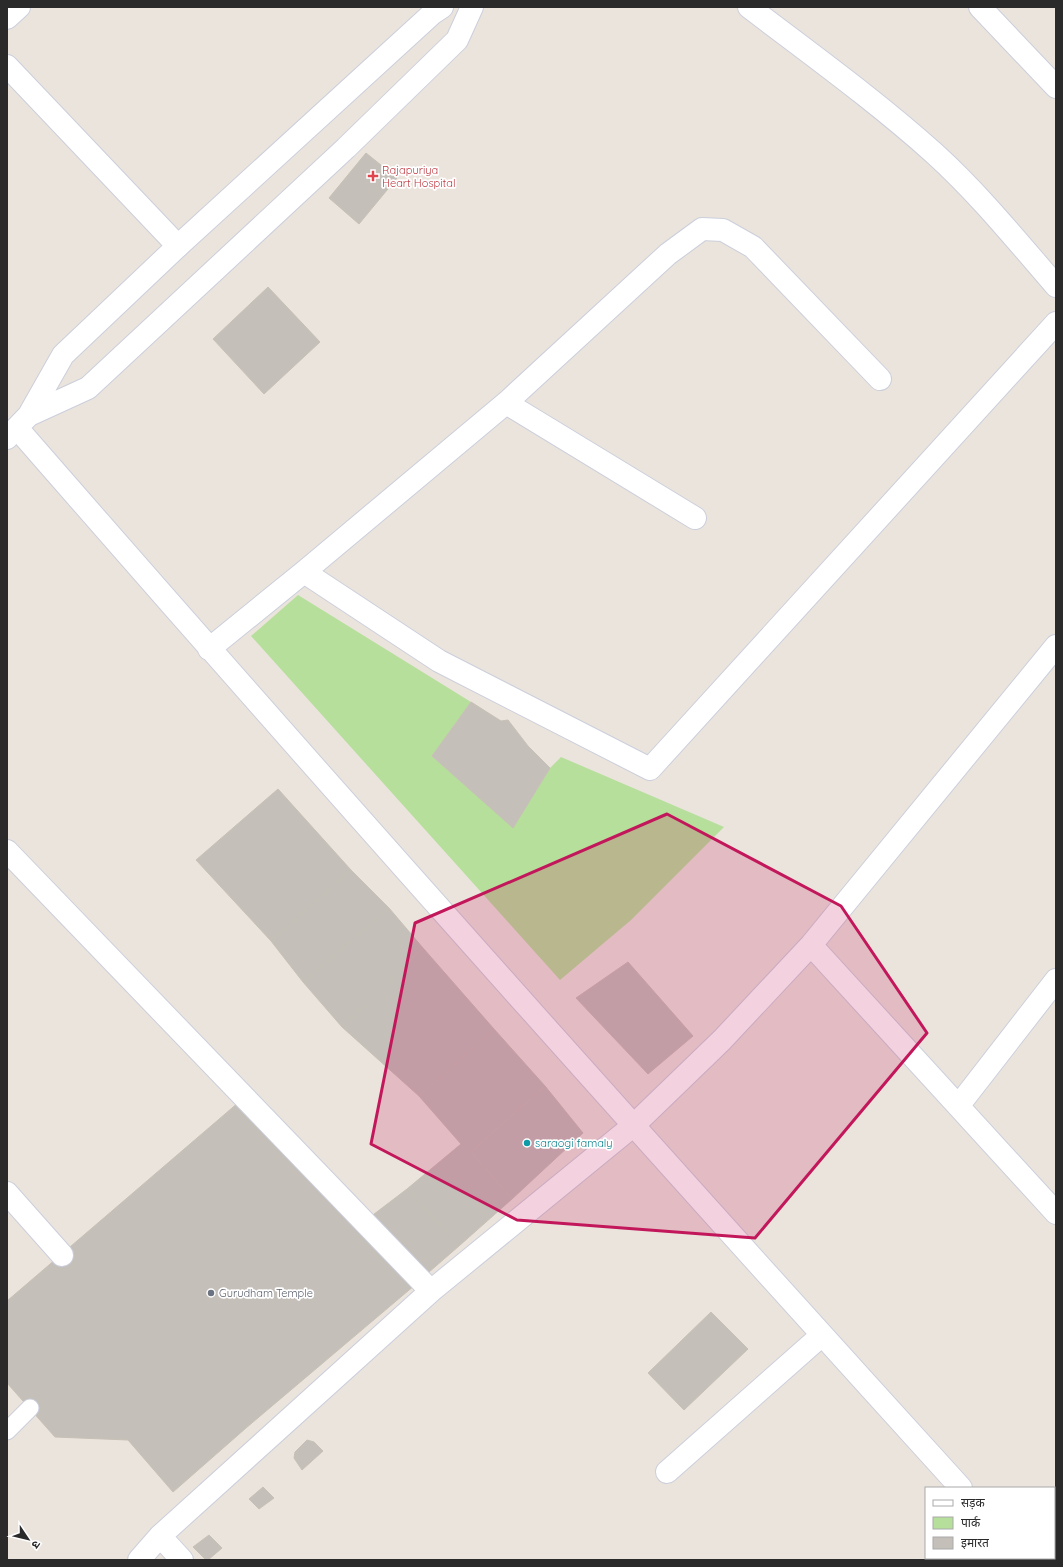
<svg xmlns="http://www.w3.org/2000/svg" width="1063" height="1567" font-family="Quicksand,'Noto Sans Devanagari',sans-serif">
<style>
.green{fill:#b6df9c}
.building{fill:#c4bfb8;stroke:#c7c0b6}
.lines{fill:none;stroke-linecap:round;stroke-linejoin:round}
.service-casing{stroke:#cbcfdb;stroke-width:19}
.minor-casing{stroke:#cbcfdb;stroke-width:24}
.tertiary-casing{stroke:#cbcfdb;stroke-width:24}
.service{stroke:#fff;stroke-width:17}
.minor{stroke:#fff;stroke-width:22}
.tertiary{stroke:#fff;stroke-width:22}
.marked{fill:#c2185b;fill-opacity:0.2;stroke:#c2185b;stroke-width:3;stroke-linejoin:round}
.health-dot{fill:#e0444e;stroke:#fff;stroke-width:1.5}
.culture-dot{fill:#0f9aa8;stroke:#fff;stroke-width:1.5}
.worship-dot{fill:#6b7280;stroke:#fff;stroke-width:1.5}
.labels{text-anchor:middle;stroke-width:3.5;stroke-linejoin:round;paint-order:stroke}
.health-label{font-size:11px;fill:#be3a42;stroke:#fff;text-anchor:start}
.culture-label{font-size:11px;fill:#0d838f;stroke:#fff;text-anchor:start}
.worship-label{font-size:11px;fill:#5b616d;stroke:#fff;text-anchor:start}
</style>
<rect width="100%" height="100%" fill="#ebe4dd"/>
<path class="green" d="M298 595 471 702 432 756 513 827 550 768 561 757 724 827 631 920 560 980 251 636Z"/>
<path class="building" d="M366 153 397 178 359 224 329 198Z
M268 287 320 342 264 394 213 339Z
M471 702 501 721 508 720 528 746 550 768 513 828 432 756Z
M278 789 351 870 271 941 196 860Z
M351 870 389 908 303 982 271 941Z
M389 908 423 948 342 1027 303 982Z
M423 948 494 1029 419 1096 342 1027Z
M628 962 693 1036 648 1074 576 998Z
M494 1029 545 1086 471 1152 512 1199 459 1246 407 1189 461 1144 419 1096Z
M545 1086 583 1133 512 1199 471 1152Z
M239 1102 415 1285 246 1428 173 1492 128 1440 55 1437 7 1383V1301Z
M407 1189 459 1246 421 1279 365 1221Z
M711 1312 748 1349 684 1410 648 1373Z
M307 1440 314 1442 323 1451 302 1470 294 1458 295 1452Z
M263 1487 274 1498 259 1509 249 1499Z
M209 1535 222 1548 208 1560H206L193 1547Z"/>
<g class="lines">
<g class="service-casing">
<path id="service" d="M7 1431 30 1408"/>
</g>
<g class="minor-casing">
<path id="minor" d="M749 7C812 55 876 101 935 154 979 194 1017 241 1056 286
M980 7 1056 87
M7 18 19 7
M7 66 178 246
M506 403 695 518
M17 428C328 785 643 1138 961 1488
M304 572 439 661 650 769 1056 323
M209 649 304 572 506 403 668 254 702 229 723 230 753 247 880 379
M7 851 431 1291
M811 945 1056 1213
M959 1105 1056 980
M7 1193 62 1255
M667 1472 822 1335
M160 1536 182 1560
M1025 1558 1027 1560
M139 1560 160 1536 431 1291 634 1125 722 1040 811 945 1056 646"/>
</g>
<g class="tertiary-casing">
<path id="tertiary" d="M29 415 88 388 346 148 457 40 472 7
M7 438 29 415 63 355 178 246 433 13 442 7"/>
</g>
<use href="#service" class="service"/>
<use href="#minor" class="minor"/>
<use href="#tertiary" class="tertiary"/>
</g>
<path class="marked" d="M667 814 841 906 927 1033 755 1238 517 1220 371 1144 415 923Z"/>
<path class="health-dot" d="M371 170h4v4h4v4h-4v4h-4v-4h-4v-4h4z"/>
<circle class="culture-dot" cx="527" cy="1143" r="4"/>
<circle class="worship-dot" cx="211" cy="1293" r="4"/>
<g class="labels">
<g class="health-label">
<text x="382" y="174">Rajapuriya<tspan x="382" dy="13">Heart Hospital</tspan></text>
</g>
<g class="culture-label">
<text x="535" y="1147">saraogi famaly</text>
</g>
<g class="worship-label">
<text x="219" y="1297">Gurudham Temple</text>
</g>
</g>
<rect width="1063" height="1567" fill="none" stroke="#2a2a2a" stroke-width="16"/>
<rect x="925" y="1487" width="130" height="72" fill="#ffffff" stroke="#aaaaaa"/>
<rect x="933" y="1500" width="20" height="6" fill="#ffffff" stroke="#aaaaaa"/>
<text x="961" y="1507" font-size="12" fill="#2a2a2a">सड़क</text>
<rect x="933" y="1517" width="20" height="12" fill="#b6df9c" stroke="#aaaaaa"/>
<text x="961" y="1527" font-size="12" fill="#2a2a2a">पार्क</text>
<rect x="933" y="1537" width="20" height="12" fill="#c4bfb8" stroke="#aaaaaa"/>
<text x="961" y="1547" font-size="12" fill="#2a2a2a">इमारत</text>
<g transform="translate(28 1539) rotate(125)" stroke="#ffffff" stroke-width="3" paint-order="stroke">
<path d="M0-3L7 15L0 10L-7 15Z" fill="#2a2a2a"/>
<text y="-6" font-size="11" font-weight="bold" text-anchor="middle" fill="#2a2a2a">उ</text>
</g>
</svg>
